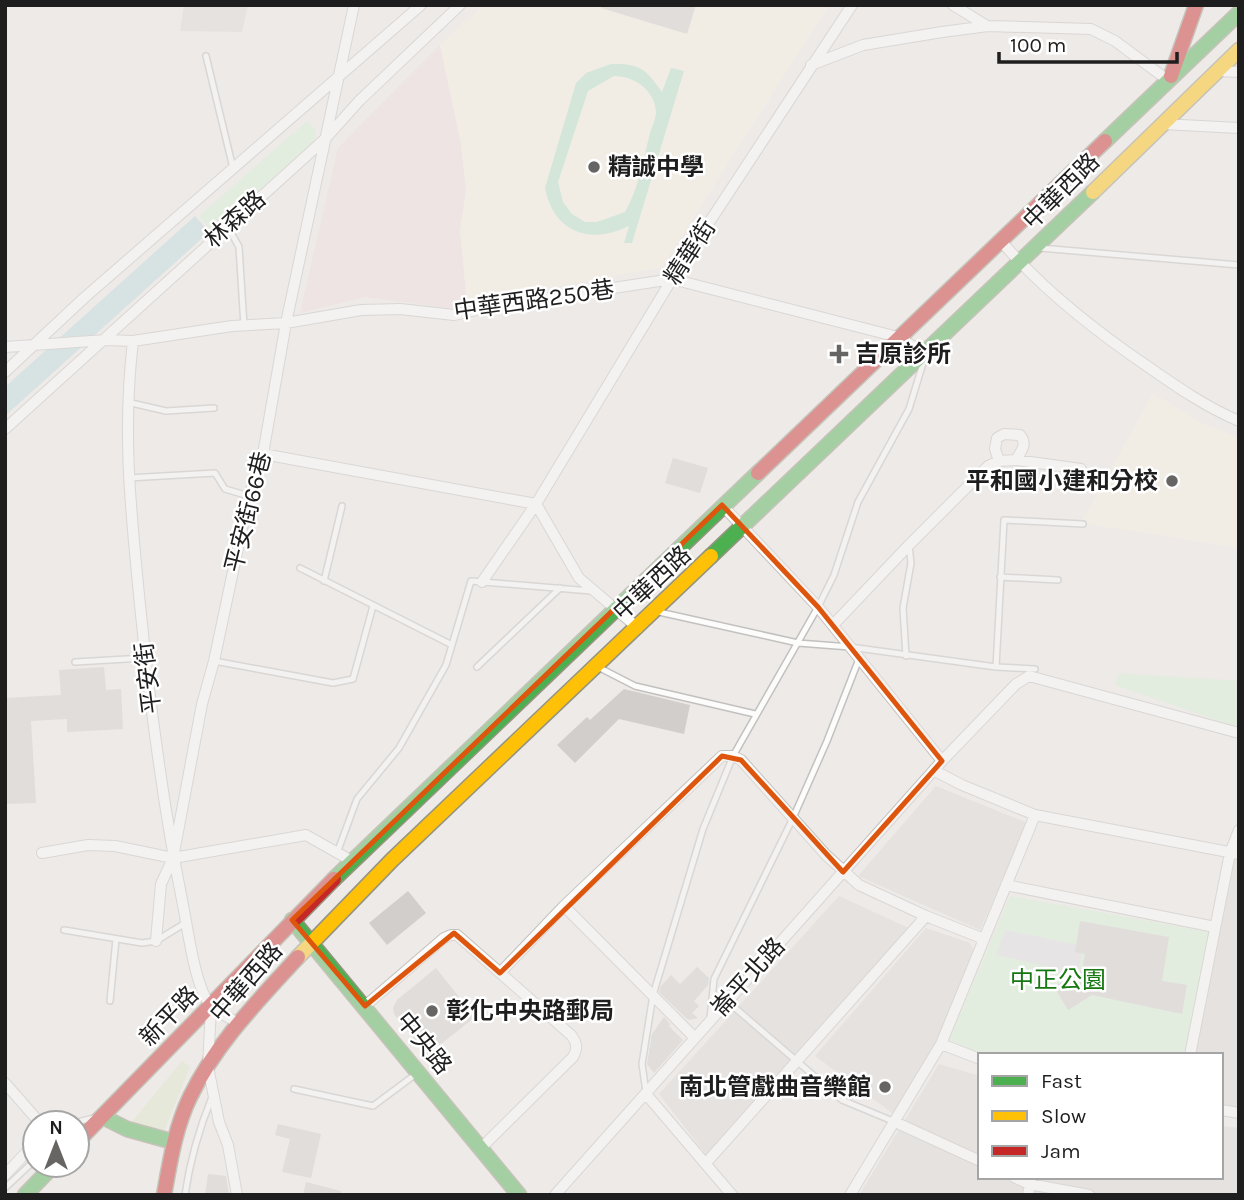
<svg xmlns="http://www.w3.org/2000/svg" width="1244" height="1200" font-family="Karla,'Noto Sans TC',sans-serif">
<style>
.residential{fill:#dcdad8}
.commercial{fill:#eedede}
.education{fill:#f6f2e3}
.grass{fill:#dee8c7}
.park{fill:#d8f1d4}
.pitch{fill:#b5e1c8;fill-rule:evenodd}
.plaza{fill:#dedee1}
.water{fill:#bddcde}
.building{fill:#d1cecc}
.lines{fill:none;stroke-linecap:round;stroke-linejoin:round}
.lane-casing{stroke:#c2c1bf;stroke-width:8}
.street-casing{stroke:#c2c1bf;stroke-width:12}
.fast-casing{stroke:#969480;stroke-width:17}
.slow-casing{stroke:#969480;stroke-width:17}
.jam-casing{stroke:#969480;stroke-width:17}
.lane{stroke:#fcfcfb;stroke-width:5}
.street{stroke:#fcfcfb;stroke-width:10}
.fast{stroke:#4caf50;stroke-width:14}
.slow{stroke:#ffc107;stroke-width:14}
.jam{stroke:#c62828;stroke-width:14}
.marked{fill:none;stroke:#de560d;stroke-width:5;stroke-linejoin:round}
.poi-dot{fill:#666564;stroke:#fff;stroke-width:2.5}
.labels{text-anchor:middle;stroke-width:5;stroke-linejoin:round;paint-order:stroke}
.poi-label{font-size:24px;font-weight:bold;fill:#1e1e1e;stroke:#fff;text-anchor:start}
.street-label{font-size:24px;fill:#1e1e1e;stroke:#fff}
.park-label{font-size:24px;fill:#177712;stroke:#fff}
</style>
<rect width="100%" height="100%" fill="#edeae7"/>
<path class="residential" d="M184 5H248L242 32 180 31Z
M936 786 1027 823 980 930 858 876Z
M1230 853 1239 854V1113L1221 1110V1055H1190Z
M839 896 911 929 707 1156 659 1094Z
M926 928 970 943 975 954 936 1043 895 1115 815 1056Z
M939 1064 980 1076V1177H1221V1126L1239 1128V1195H859Z"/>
<path class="commercial" d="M440 45 461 144 466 191 460 230 467 304 448 308 365 297 300 313 338 148Z"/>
<path class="education" d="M483 5H829L662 267 467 304 460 230 466 191 461 144 440 45Z
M1153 393 1198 421 1239 438V548L1081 523Z"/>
<path class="grass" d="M182 1061 190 1067 163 1134 131 1123Z"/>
<path class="park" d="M307 121 316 130 314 145 214 233 199 216Z
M1119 673 1239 681V728L1115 685Z
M1010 896 1210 932 1186 1055H985L949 1040Z"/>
<path class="pitch" d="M611 64C640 63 646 69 662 92L671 68 684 71 632 243H624L629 226C590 245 554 233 545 188L576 83 586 73ZM614 76C634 76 655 90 656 112 656 118 652 127 650 133 643 160 639 188 625 212L597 222H585L572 214 563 202 558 182 588 91Z"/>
<path class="plaza" d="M1005 930 1083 946 1078 973 996 955Z"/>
<path class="water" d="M195 216 209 232 5 416V387Z"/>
<path class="building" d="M601 5H696L687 34 601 8Z
M673 458 708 468 700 493 665 483Z
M104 667 106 690 121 689 123 729 67 732V719L31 721 36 803 5 804V698L61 695 59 670Z
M624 689 690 705 684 734 619 719 575 763 557 745 587 717 590 720Z
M408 891 426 913 387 945 369 923Z
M1080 921 1169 937 1162 981 1187 985 1182 1014 1092 995 1068 1010 1054 987 1082 970 1085 954 1075 952Z
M697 967 709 978 708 985 694 1001 699 1006 692 1013 698 1018 688 1020 659 992 661 986 671 975 680 984Z
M436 968 475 1017 427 1055 394 1014 393 1008 397 1000Z
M664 1017 671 1025H668L683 1040 654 1073 647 1064 652 1034Z
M278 1124 321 1134 311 1178 282 1172 290 1139 275 1135Z
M208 1174 226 1176 229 1195H205Z
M306 1182 341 1191V1195H303Z"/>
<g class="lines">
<g class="lane-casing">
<path id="lane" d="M206 56 233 168
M228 227 239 247 244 326
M1040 248 1239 265
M127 402 166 411 214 408
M128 478 215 473 225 489 249 496
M300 568 452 645
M1000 577 1058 580
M324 581 342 506
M659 612 798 643 850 647 996 667 1035 669
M906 656 903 608 911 563 909 545
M214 661 333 683 353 679 373 606
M75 662 144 658
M477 667 560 588
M598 667 635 686 755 714
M996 667 1004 520 1083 524
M337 853 357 799 399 748 446 665 471 581 591 591
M64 930 142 943 156 941 187 922
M110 1001 116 939
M727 1001 842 1100 895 1122
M710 1019 714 979 793 818 827 741 859 659
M294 1089 373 1106 416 1074
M646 1092 642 1064 653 995 703 829 733 756 818 607 834 575 858 502 909 409 924 360
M74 1123 93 1118
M5 1188 35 1160
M185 1195C190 1160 199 1129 212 1097"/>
</g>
<g class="street-casing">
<path id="street" d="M953 5 987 26
M811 65 863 45 942 32 988 26 1091 29 1115 41 1169 81
M1218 71 1239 72
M1162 124 1239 128
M1001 241C1043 290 1094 330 1147 366 1177 387 1206 407 1239 421
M133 341 232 326 286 323 361 310 400 309 454 315 490 307 672 279 898 337 926 354
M5 347 106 340 133 341C122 433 131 513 140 605 150 706 163 806 183 905 188 930 195 988 211 1006 218 1013 230 1018 238 1023
M5 372 84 298 421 5
M5 429 325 139 360 100 460 5
M263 454 536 504 579 578 638 628
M1016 460C1021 451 1028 444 1020 435L1004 434 997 438 995 449 999 461 1016 460 1081 469
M722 505 818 607 942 761
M482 582 536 504 672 279 852 5
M833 625 909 545 988 466 999 461
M935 771 962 785 1035 815 1239 854
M42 853 88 845 115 846 173 858 306 835 352 861
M1006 885 1215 927
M564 906 694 1037
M156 941 161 884 173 858 202 704 214 661 249 496 263 454 286 323 354 5
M500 973 564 906 722 756H733L741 760 826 855 859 885 926 916 984 939
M365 1006 444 938 451 935H457L571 1035C577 1043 578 1048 573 1057L480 1149
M211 1007 208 1067 219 1122 228 1145 237 1195
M941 1044 980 1059
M1190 1055 1230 853 1239 830
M5 1083 40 1123
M646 1094 732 1195
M1221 1110 1239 1113
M895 1122 980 1161
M706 1163 926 916
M5 1175 35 1143
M1014 1177 1029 1184 1089 1195
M555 1195 942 761 1016 684 1029 676 1239 733
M850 1195 941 1044 1035 815
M1028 1195 1031 1177"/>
</g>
<g class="fast-casing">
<path id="fast" d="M1105 141 1239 13
M711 556 1093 192
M334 879 758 473
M292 920 519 1195
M103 1117 127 1129 174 1142
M25 1195 54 1165"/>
</g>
<g class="slow-casing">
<path id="slow" d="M1093 192 1239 50
M298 957 392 860 711 556"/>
</g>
<g class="jam-casing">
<path id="jam" d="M1171 76 1196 5
M758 473 1105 141
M77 1142 334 879
M164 1195C170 1162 175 1128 190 1097 216 1043 259 1000 298 957"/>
</g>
<use href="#lane" class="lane"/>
<use href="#street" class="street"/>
<use href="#fast" class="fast"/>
<use href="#slow" class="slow"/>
<use href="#jam" class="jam"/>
</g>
<path d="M0 0H1244V1200H0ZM722 505 818 607 942 761 843 872 741 760 722 756 500 973 454 933 365 1006 292 920Z" fill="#edeae7" fill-opacity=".55" fill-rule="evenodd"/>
<path class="marked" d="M722 505 818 607 942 761 843 872 741 760 722 756 500 973 454 933 365 1006 292 920Z"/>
<g class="poi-dot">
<circle cx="594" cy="167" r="7"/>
<path d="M835.5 343.5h7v7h7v7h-7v7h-7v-7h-7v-7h7z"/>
<circle cx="1172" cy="481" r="7"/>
<circle cx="432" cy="1011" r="7"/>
<circle cx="885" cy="1087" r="7"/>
</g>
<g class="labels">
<g class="poi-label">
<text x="608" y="175">精誠中學</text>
<text x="855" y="362">吉原診所</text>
<text x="1158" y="489" text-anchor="end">平和國小建和分校</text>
<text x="446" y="1019">彰化中央路郵局</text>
<text x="871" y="1095" text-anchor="end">南北管戲曲音樂館</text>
</g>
<g class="street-label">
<text transform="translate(1061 191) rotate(-45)" y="8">中華西路</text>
<text transform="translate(235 219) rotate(-42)" y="8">林森路</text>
<text transform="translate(690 252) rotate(-57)" y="8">精華街</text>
<text transform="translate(534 300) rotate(-8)" y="8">中華西路250巷</text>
<text transform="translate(248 512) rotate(-76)" y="8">平安街66巷</text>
<text transform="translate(652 583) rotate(-43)" y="8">中華西路</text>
<text transform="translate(148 678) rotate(-97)" y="8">平安街</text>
<text transform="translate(748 977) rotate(-48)" y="8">崙平北路</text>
<text transform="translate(246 982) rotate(-49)" y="8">中華西路</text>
<text transform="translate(169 1016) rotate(-46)" y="8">新平路</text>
<text transform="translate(424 1043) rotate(51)" y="8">中央路</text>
</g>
<g class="park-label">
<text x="1058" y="988">中正公園</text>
</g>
</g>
<rect width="1244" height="1200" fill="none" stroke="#1e1e1e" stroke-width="14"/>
<rect x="978" y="1053" width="245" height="126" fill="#ffffff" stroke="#a5a5a5" stroke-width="2"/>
<rect x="992" y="1076" width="35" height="10" fill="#4caf50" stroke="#a5a5a5" stroke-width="2"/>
<text x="1041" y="1088" font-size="21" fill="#1e1e1e">Fast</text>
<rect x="992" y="1111" width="35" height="10" fill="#ffc107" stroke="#a5a5a5" stroke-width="2"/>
<text x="1041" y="1123" font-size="21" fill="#1e1e1e">Slow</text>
<rect x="992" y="1146" width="35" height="10" fill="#c62828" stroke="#a5a5a5" stroke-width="2"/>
<text x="1041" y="1158" font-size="21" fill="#1e1e1e">Jam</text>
<g transform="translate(56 1144)"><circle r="33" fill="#ffffff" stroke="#a5a5a5" stroke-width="2"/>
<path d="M0-5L12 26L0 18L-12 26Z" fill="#666564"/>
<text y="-10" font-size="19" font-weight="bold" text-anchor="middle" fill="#1e1e1e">N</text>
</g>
<path d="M999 52v10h178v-10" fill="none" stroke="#1e1e1e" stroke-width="3.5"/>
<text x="1010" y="52" font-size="21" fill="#1e1e1e" stroke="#ffffff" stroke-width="5" paint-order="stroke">100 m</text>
</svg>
